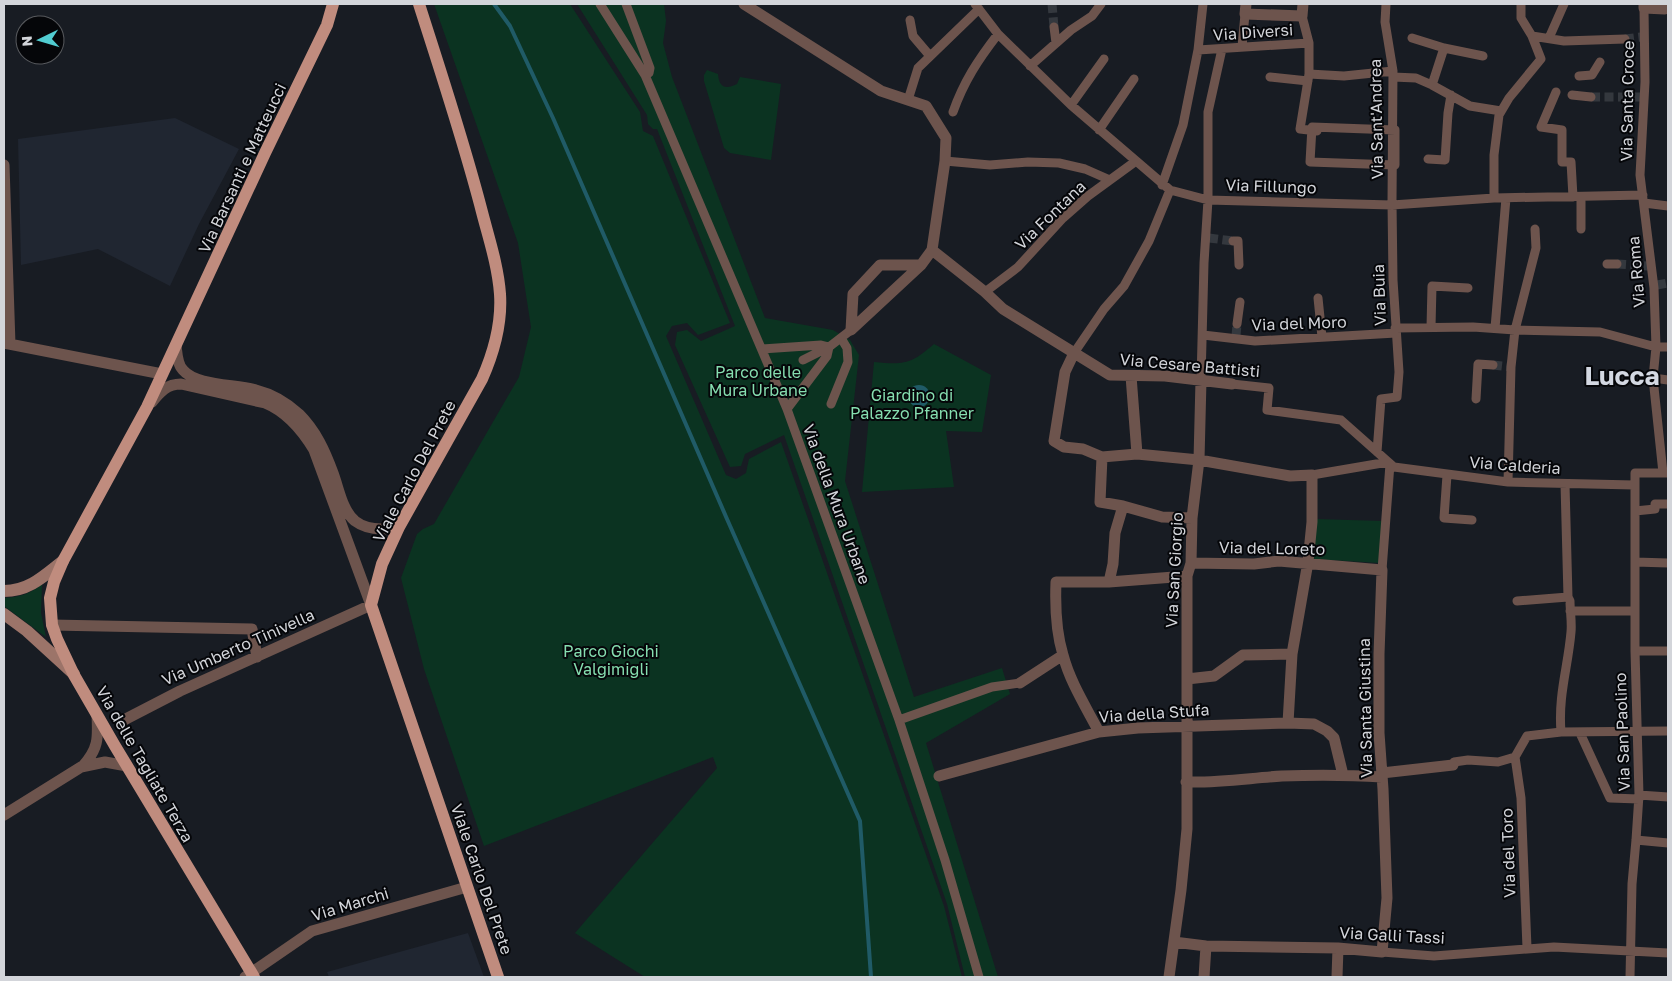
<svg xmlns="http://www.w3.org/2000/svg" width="1672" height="981" font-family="'Golos Text',sans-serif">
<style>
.built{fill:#202631}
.green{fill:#0b3321}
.water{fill:#205b67}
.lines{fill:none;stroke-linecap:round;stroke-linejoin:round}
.stream{stroke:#205b67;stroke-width:4}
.pedestrian-tunnel{stroke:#34383e;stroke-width:9;stroke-dasharray:9 4.5;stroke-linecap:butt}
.pedestrian{stroke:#6d544d;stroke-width:9}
.minor{stroke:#6d544d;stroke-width:11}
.secondary{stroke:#9c7469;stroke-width:12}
.primary{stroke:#c08c7e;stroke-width:12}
.labels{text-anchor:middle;stroke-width:4;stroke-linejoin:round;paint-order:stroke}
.street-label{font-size:16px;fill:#d3d5da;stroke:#050609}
.park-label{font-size:16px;fill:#86deb0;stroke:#050609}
.town-label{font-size:26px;font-weight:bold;fill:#d3d8e2;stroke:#050609}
</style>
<rect width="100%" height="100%" fill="#181c23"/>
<path class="built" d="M175 118 239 149 199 224 170 286 98 249 21 265 18 139Z
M468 933 484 977H329L327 972Z"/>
<path class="green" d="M434 4H570L640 112 643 131 653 136 730 323 698 335 687 323 672 326 666 336 726 475 736 479 746 473 749 459 781 442 944 906 962 977H645L575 933 717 768 713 757 484 846 424 669 401 578 417 534 423 529 434 524 519 377 531 327 518 243Z
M577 4H664L666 21 663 43 672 77 765 318 833 330 850 340 859 355 845 481 914 697 1002 668 1010 694 926 743 998 977H965L947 904 784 435 745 454 741 466 730 467 675 345 677 332 687 330 701 341 735 326 657 129H653L648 124 647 115Z
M707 70 718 74C719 87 725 90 737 84L740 77 781 84 771 160 730 153 724 148 704 81V75Z
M934 344 991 375 982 432 946 431 954 487 862 492 874 362C905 365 911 364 934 344Z
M1315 519 1383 521 1380 563 1313 559Z
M42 584 41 613 46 637 4 606V598C20 597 30 594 42 584Z"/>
<path class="water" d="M908 396a11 11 0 1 1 22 0a11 11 0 1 1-22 0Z"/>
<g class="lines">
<path class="stream" d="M494 4 510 26 553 118 727 519 860 821 871 977"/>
<path class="pedestrian-tunnel" d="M1052 4 1054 27
M1625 39 1641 37
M1591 97H1640
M1209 238 1233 241
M1617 264 1648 266
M1657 285 1668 283
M1236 336 1237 324
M1493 365 1510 367"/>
<path class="pedestrian" d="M600 4 645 75 787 409 899 720 945 860 979 977
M626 4 650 68 649 73 645 75
M975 4 998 34 1071 105 1170 190 1208 200 1392 205 1494 198 1643 195
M1644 8 1645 82 1640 175 1654 288 1656 347 1653 378 1663 473
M1302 16 1309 43V74L1300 129 1317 131
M910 20 913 36 930 56
M1054 27 1056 43
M1532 36 1564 41 1625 39
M1412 38 1444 48 1483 56
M1549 38 1564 4
M1242 47 1245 14
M1198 50 1309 43
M1030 66 1071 30 1092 16 1101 4
M1309 74 1344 76 1393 71
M1579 76 1592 75 1600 62
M1270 77 1308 81
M1393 77 1416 78 1432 85 1470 106 1501 111
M1432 85 1444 48
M1556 92 1541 127 1562 130V162H1571L1573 197
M1572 95 1591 97
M908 100 918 68 979 9
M1071 105 1104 59
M953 112C964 81 978 60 998 34
M1312 127 1395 130V165L1310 162Z
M1099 130 1134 79
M1428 159 1445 160 1448 113 1451 95
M945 161 990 165 1028 162 1059 163 1085 169 1110 180
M1162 185 1183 125 1198 50 1203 4
M1494 198V155L1499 115 1509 98 1541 59 1532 36 1521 18V4
M1644 203 1668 206
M1581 229V197
M1233 241H1238L1239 265
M1607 264H1617
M985 292 1018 267 1063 218 1088 196 1136 161
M1318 298 1322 337
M1237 324 1240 302
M1431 327 1432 286 1468 288
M1395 328 1473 327 1515 330 1600 332 1656 347H1668
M1495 328 1506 198
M1203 335 1255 341 1396 333
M762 349 821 345 829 347 851 330
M1074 353 1104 309 1124 286 1149 241 1170 190
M803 360 829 347
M1653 378 1668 380
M1201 380 1204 263 1208 200V112L1222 49
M1232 384 1269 388 1267 410 1341 420 1394 467 1508 482 1634 485
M1476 399 1478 364 1493 365
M831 404 848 362 847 348 841 338
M787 409 827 356 829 347
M1377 452 1381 399 1397 397 1399 372 1393 280 1392 202 1393 71 1385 22 1386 4
M1312 475 1388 462
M1447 475 1444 518 1472 520
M1508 482 1511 367 1515 330 1536 248 1535 229
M1635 511 1655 509V504H1668
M1635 562 1668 563
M1382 570 1390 464
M1517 601 1568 597
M1570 611H1635
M1635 651H1668
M899 720 992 687 1020 683
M1561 732C1558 695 1568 667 1571 632 1572 622 1570 611 1570 601L1568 597 1565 484
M1580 733 1610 798 1639 799
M1515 757 1521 798 1527 948
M1515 757 1527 736 1561 732 1668 731
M1453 765 1454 762 1468 760 1498 762 1515 757
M1639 795 1668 797
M1636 840 1668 843
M1382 952 1434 956 1554 947 1668 953
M1630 977 1632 884 1636 840 1639 795 1635 651V473H1668"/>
<path class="minor" d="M744 4 881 91 926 106 946 138 945 161 932 250
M1246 4 1245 14 1302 16 1303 4
M1644 4V8L1665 9V4
M4 165 10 344
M932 250 985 292 1003 309 1110 375 1165 376 1232 384
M851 330 853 294 880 265H921
M851 330 921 265 932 250
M4 343 162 374
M176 345C177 353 177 364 183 370 196 386 236 384 256 390 272 394 286 402 299 414 316 431 325 451 333 473 339 489 342 510 355 521 368 531 384 530 399 527
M1074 353 1065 372 1054 441 1064 447 1083 449 1102 457 1137 454 1199 460 1290 476 1312 475V522L1308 562 1292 654 1288 723
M1131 376 1137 454
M1102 457 1100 502 1123 506 1115 533 1113 564 1109 582
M1123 506 1162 517 1192 518
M52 625 252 629 257 657
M1187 679 1214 676 1243 655 1292 654
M1020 683 1063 655
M120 722 180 691 371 605 314 450C302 430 287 412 265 403L181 384C167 384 160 392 152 402
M1099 732C1086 707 1070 682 1063 655 1056 632 1055 607 1056 582H1109L1187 576
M83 766C99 748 98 738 97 715
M1382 773 1453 765
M939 776 1099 732 1138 728 1288 723 1314 724 1327 731 1334 738 1343 775
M1186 782C1219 783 1250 778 1282 776 1315 775 1349 775 1382 777
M4 815 81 767 105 762 127 766
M1174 942 1206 946 1338 948 1382 952 1387 898 1383 789 1379 733V654L1382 570 1279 561 1254 564 1191 563
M245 977 312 931 467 887
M1169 977 1181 890 1187 829V576L1191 563 1192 518 1199 460 1201 380
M1204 977 1206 946
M1337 977 1338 948"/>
<path class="secondary" d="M4 591C29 591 44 576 63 561
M4 614 27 631 74 674"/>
<path class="primary" d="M419 4C441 73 464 142 482 212 489 239 498 266 500 294 502 324 494 352 482 379L399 527 382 564 371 605 498 977
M254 977 115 746 74 675 57 639 52 625 50 598 54 582 63 561 147 407 265 153 327 25 333 4"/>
</g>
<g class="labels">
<g class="street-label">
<text transform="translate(1253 32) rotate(-4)" y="6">Via Diversi</text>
<text transform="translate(1627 101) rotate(-89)" y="6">Via Santa Croce</text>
<text transform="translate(1376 119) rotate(-91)" y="6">Via Sant'Andrea</text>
<text transform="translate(242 168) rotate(-65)" y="6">Via Barsanti e Matteucci</text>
<text transform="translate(1271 186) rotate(2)" y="6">Via Fillungo</text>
<text transform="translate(1050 215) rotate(-44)" y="6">Via Fontana</text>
<text transform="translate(1636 272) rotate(-95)" y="6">Via Roma</text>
<text transform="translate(1379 295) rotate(-92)" y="6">Via Buia</text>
<text transform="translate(1299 323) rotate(-2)" y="6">Via del Moro</text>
<text transform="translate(1190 365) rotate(5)" y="6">Via Cesare Battisti</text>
<text transform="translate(1515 465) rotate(4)" y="6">Via Calderia</text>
<text transform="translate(414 471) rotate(-62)" y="6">Viale Carlo Del Prete</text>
<text transform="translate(837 504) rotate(70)" y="6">Via della Mura Urbane</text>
<text transform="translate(1272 548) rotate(1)" y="6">Via del Loreto</text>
<text transform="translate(1174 570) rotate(-87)" y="6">Via San Giorgio</text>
<text transform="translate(238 647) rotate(-24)" y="6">Via Umberto Tinivella</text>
<text transform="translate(1365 708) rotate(-91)" y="6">Via Santa Giustina</text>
<text transform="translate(1154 713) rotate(-4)" y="6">Via della Stufa</text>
<text transform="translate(1622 732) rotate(-92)" y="6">Via San Paolino</text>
<text transform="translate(145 764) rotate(60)" y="6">Via delle Tagliate Terza</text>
<text transform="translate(1508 853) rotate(-92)" y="6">Via del Toro</text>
<text transform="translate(482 879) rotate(71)" y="6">Viale Carlo Del Prete</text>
<text transform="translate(350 904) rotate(-17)" y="6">Via Marchi</text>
<text transform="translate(1392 935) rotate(3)" y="6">Via Galli Tassi</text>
</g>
<g class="park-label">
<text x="758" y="378">Parco delle<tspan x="758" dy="18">Mura Urbane</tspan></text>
<text x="912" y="401">Giardino di<tspan x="912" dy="18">Palazzo Pfanner</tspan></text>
<text x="611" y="657">Parco Giochi<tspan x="611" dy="18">Valgimigli</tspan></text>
</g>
<g class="town-label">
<text x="1622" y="385">Lucca</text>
</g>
</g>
<rect width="1672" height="981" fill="none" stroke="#d3d5da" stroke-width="10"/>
<g transform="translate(40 40) rotate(265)"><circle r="24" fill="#050609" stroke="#57595d"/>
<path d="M0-4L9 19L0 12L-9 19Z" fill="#51ccd1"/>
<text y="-8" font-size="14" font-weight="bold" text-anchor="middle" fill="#d3d5da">N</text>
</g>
</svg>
